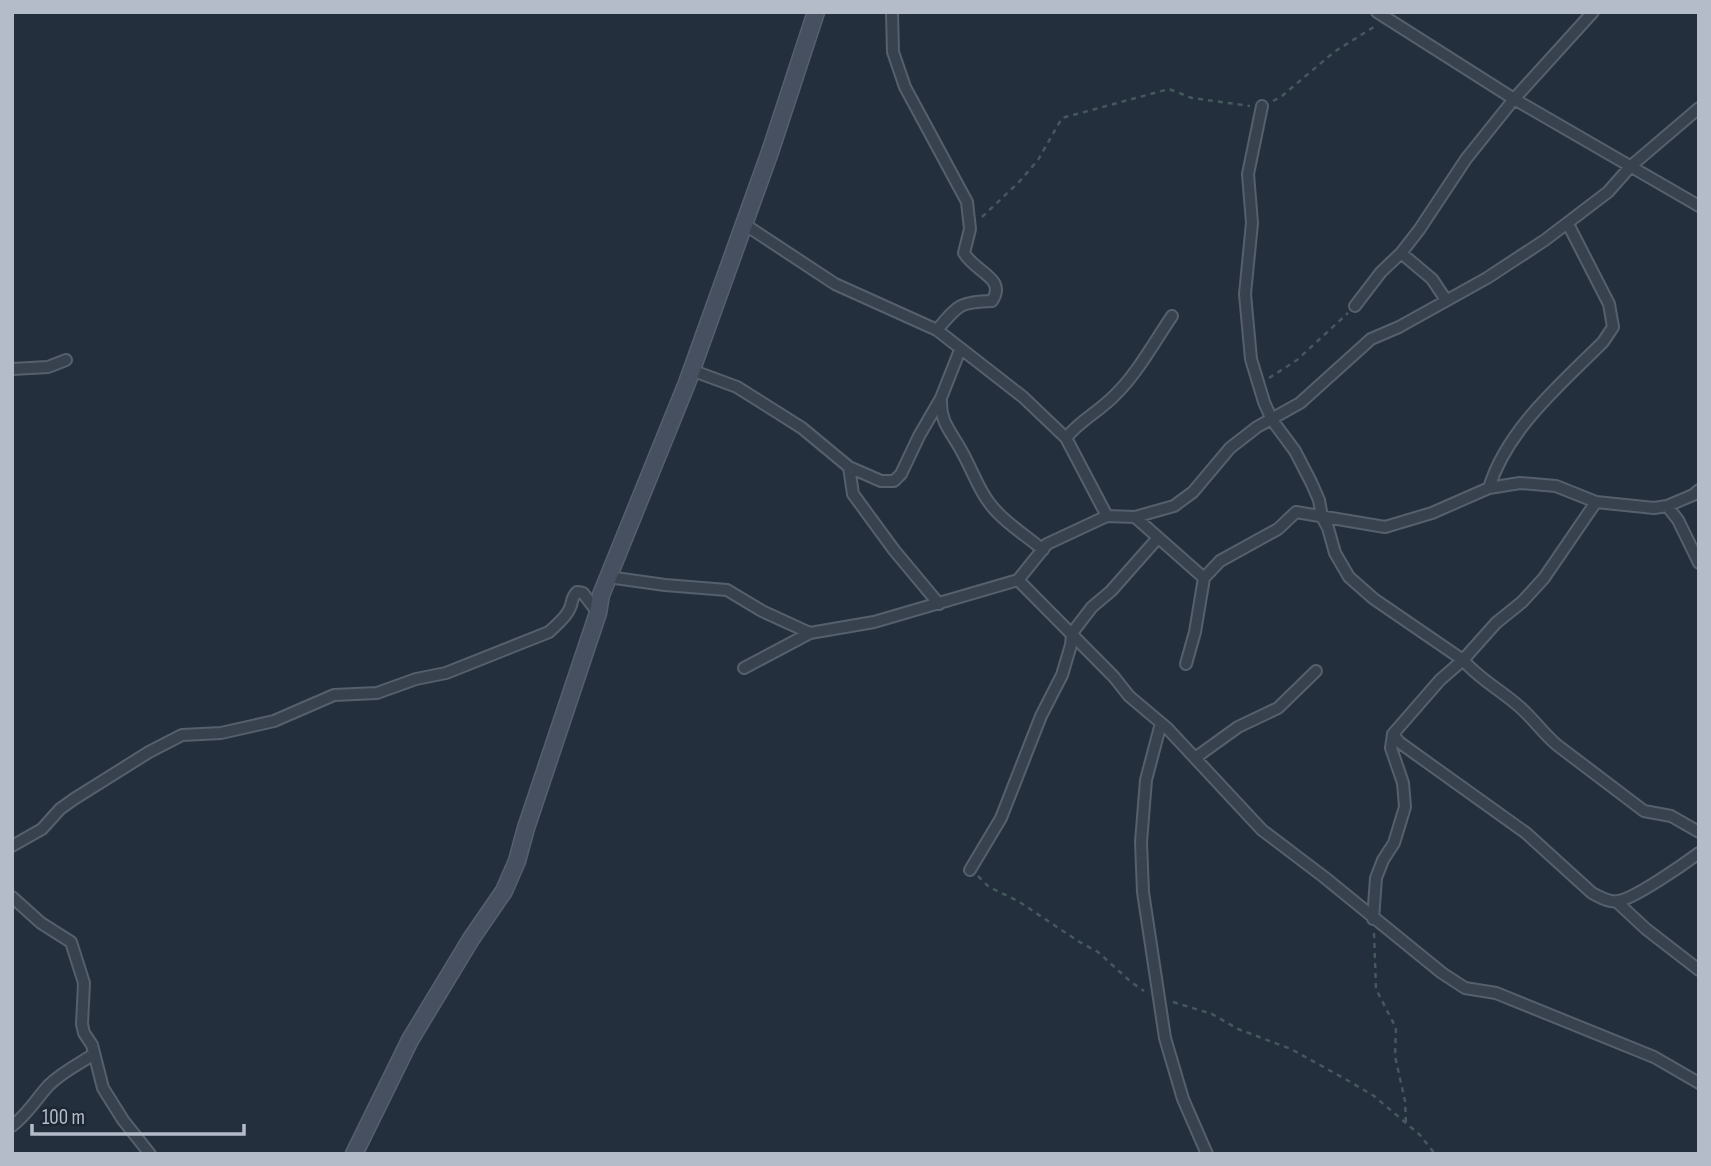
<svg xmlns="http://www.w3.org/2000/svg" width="1711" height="1166" font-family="'Sofia Sans Condensed',sans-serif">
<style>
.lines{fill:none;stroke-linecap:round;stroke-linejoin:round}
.street-casing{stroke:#565f6c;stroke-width:14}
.secondary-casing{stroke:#565f6c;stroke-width:19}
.path{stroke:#44595c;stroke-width:2.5;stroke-dasharray:5 5;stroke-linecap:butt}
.street{stroke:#38414e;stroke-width:10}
.secondary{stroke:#465061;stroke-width:16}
</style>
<rect width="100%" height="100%" fill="#242f3e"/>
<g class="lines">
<g class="street-casing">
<path id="street" d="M892 12 893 52 905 87 967 202 970 229 964 253C976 273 1007 278 992 301 959 302 958 305 937 330
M1377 12 1514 99 1699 206
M1262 106 1248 174 1252 223 1245 294 1251 359 1264 402 1272 420 1295 451 1311 482 1319 500 1322 517 1328 528 1335 553 1349 577 1374 599 1463 660C1480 680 1504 692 1522 709 1535 721 1544 734 1557 745L1644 811 1671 816 1699 832
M744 224 835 284 937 330 1023 397 1066 438C1079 421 1100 411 1115 395 1137 374 1155 341 1172 316
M1401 253 1432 279 1446 300
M1355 306 1381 272 1401 253 1419 230 1466 159 1514 99 1593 12
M12 369 48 367 66 360
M691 370 737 387 802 428 849 467 881 481H894L901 474 919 436 941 398 960 350
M941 401C940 422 952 433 961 450 973 471 980 495 997 512 1010 526 1028 537 1043 550
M1066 438 1107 516
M849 467 853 494 894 550 939 604
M1489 488 1520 483 1556 486 1596 502 1654 508 1667 506 1693 495 1699 490
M1667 506 1678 520 1699 563
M1135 517 1204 578
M608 577 665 585 727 590 762 611 810 633 874 622 1018 580 1047 544 1107 516 1135 517 1174 506 1193 492 1230 448 1257 427 1300 403 1371 339 1399 327 1487 278 1545 240 1608 192 1631 166 1699 108
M1018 580 1114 677 1129 696 1167 728 1262 830 1324 877 1442 973 1465 988 1496 993 1654 1057 1699 1083
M1186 664 1195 632 1204 578 1220 561 1278 529 1296 512 1385 527 1432 513 1489 488C1507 429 1561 384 1603 342L1613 327 1609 304 1568 224
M744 668 810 633
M1161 723 1146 780 1141 842 1143 892 1165 1038 1183 1099 1207 1154
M1393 734 1399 742 1417 755 1526 833 1592 893C1600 897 1609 903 1618 901 1634 899 1684 864 1699 853
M1195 758 1238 727 1278 708 1316 671
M12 846 42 829 60 809 74 799 149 752 182 735 221 733 274 721 334 695 377 693 416 679 446 673 549 632C556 625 566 618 570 608 573 601 571 598 577 592L583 593 598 613
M970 870 1001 818 1041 716 1062 675 1071 645 1072 633 1092 607 1111 591 1157 539
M12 897 41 923 71 942 84 983 82 1024 84 1033 92 1045 103 1088 123 1120 150 1154
M1617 902 1646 929 1699 970
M1373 919 1376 878 1383 860 1394 843 1405 807 1403 783 1391 748 1393 734 1440 680 1463 660 1496 623 1522 602 1544 578 1596 502
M12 1126C28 1114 36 1099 49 1085 62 1072 79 1064 94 1054"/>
</g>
<g class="secondary-casing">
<path id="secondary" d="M354 1154 410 1040 471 939 504 891 517 861 526 828 598 613 601 595 687 383 770 152 816 12"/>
</g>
<path class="path" d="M1273 101 1282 96 1334 52 1377 25
M982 217 1019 182 1038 160 1062 118 1169 89 1192 98 1250 106
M1269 378 1297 360 1348 313
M978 876 989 887 1018 901 1078 941 1098 952 1131 982 1144 991
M1374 933 1376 989 1396 1028 1395 1056 1405 1101 1406 1124
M1173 1002 1212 1014 1238 1029 1291 1049 1347 1080 1374 1096 1420 1135 1435 1154"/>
<use href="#street" class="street"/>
<use href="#secondary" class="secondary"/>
</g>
<rect width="1711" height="1166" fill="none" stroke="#b4bcc9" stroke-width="28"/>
<path d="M32 1124v10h212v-10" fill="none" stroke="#b4bcc9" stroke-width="3.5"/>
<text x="42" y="1124" font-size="21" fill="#b4bcc9" stroke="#1d2633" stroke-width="5" paint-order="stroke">100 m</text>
</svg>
